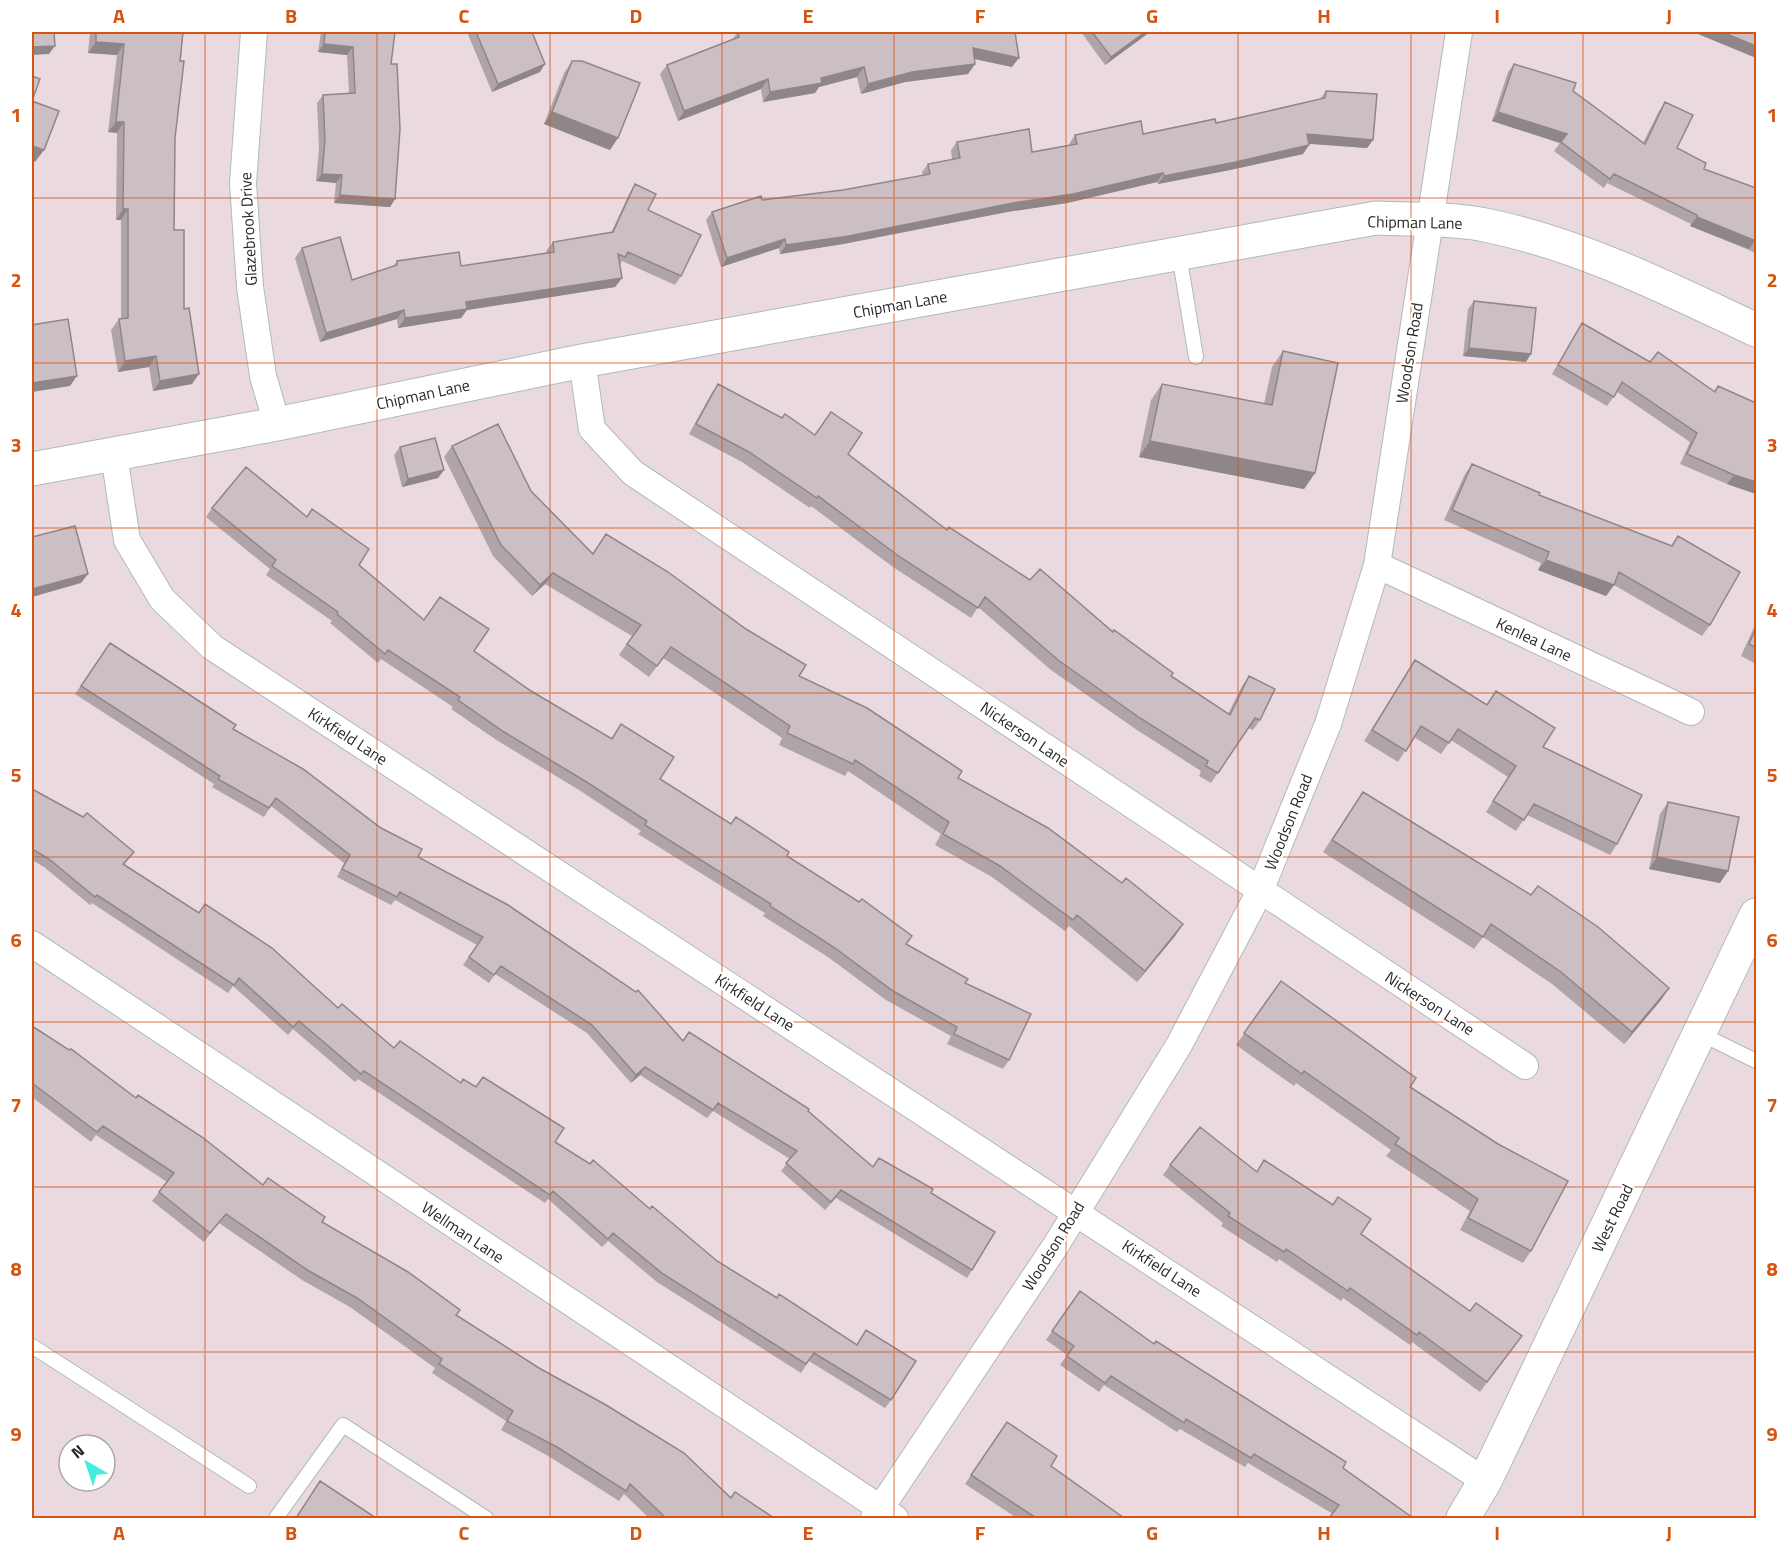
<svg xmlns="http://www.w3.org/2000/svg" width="1788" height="1550" font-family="'Titillium Web',sans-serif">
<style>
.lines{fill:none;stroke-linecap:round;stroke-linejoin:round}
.lane-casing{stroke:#aebbba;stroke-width:16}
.street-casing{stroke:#aebbba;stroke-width:28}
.secondary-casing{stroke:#aebbba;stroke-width:35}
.lane{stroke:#fff;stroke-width:14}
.street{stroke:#fff;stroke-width:26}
.secondary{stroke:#fff;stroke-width:33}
.wall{fill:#afa4a8}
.shaded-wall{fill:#8f8688}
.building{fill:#ccbfc3;stroke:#8f8688;stroke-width:1.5}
.grid{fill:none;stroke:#d5540f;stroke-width:1.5;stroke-opacity:0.55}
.labels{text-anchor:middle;stroke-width:4.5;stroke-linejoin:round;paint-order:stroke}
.street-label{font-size:16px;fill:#282828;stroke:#fff}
.neatline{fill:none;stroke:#d5540f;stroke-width:2}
.grid-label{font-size:20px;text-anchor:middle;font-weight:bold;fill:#d5540f}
</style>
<rect width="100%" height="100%" fill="#eadae0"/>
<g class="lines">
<g class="lane-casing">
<path id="lane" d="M1179 254 1196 357
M1701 1034 1756 1061
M32 1346 249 1486
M276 1518 343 1425 486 1518"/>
</g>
<g class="street-casing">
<path id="street" d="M254 32 243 183 250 287 263 376 277 424
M582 361 592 429 633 473 1525 1066
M114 455 127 540 162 599 212 647 1485 1481
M1377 565 1691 712
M32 944 895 1518
M874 1518 1056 1245 1179 1045 1260 891 1328 724 1377 565 1459 32"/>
</g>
<g class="secondary-casing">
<path id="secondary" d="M32 469 277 424 582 361 1376 218C1411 220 1452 218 1485 225 1580 244 1669 289 1756 330
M1463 1518 1485 1481 1756 915"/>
</g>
<use href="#lane" class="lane"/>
<use href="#street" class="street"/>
<use href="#secondary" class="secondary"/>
</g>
<path class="wall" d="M90 32H183L175 138 174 230 192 384 153 391 149 367 118 372 111 330 119 319H121V220H116L117 133 108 132 117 55 88 53Z
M321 32H395L391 64 395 199 390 207 334 203 336 183 316 181 319 148 317 103 323 95 349 93 347 55 318 52Z
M467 32H532L540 72 492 92Z
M738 32H1015L1012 67 974 59 975 64 968 74 905 82 861 94 857 77 819 87 815 93 763 102 761 89 678 121 660 74 667 65 732 40Z
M1081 32H1150L1105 65Z
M572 61 610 150 544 124 564 73Z
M1514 64 1573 91 1643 143 1659 111 1665 102 1677 148 1704 169 1756 188V253L1690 226 1691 224 1607 183 1604 188 1554 151 1560 143 1492 121 1508 72Z
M1326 91 1373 140 1367 148 1309 144V145L1303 154 1230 170 1158 184 1157 182 1067 203 1007 212 843 244 780 254 779 248 721 267 706 220 712 212 762 200 843 190 923 175 922 172 928 164 952 159 951 150 957 142 1032 152 1069 145V144L1075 135 1143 134 1216 123 1320 99Z
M635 184 681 276 675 285 622 261 620 265 622 278 615 287 467 310 461 318 398 328 397 319 320 342 295 258 302 248 352 280 393 267 397 261 461 266 547 253 546 251 553 242 611 233 629 194Z
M1474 301 1526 362 1463 356 1468 309Z
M1582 323 1650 362 1714 391 1718 386 1756 494 1727 484 1680 464 1690 442 1617 392 1607 406 1552 374 1576 332Z
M1283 351 1315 473 1304 489 1139 457 1151 400 1162 384 1264 404 1272 367Z
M718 384 815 435 848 454 947 530 1113 632 1171 676 1228 714 1242 686 1249 676 1260 720 1253 730 1248 728 1211 783 1199 776 1201 771 1134 728 1051 670 978 607 971 618 893 567 811 506 810 508 742 462 689 434 711 394Z
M452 446 531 491 593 554 606 534 799 676 1122 883 1183 924 1175 936 1137 982 1069 926 1065 931 992 877 935 845 941 834 848 771 845 776 779 745 782 738 663 658 649 677 619 655 632 636 545 584 532 596 493 556 444 457Z
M400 447 444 470 438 478 402 487 394 455Z
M1472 464 1539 495 1671 546 1678 536 1710 625 1702 636 1614 585 1606 596 1538 570 1541 563 1444 520 1465 474Z
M212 508 359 565 424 620 474 651 531 691 611 739 621 724 660 779 731 824 787 856 906 944 965 983 1009 1060 1003 1069 947 1044 951 1036 886 1000 828 957 763 916 765 913 638 834 641 831 579 790 498 741 451 709 453 707 381 659 378 663 330 623 332 621 266 575 270 569 206 517Z
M1756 623V664L1741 656Z
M110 643 683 1041 808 1111 872 1167 879 1158 931 1193 972 1270 967 1278 836 1198 825 1210 781 1171 790 1159 713 1111 707 1118 640 1075 631 1083 587 1033 495 974 489 983 463 965 477 945 395 900 391 905 337 877 344 863 271 806 264 817 212 787 214 784 75 694Z
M1415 660 1487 705 1496 691 1543 747 1617 844 1610 855 1527 815 1516 831 1486 812 1508 777 1451 740 1441 754 1414 737 1398 762 1364 741Z
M32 789 134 852 124 865 338 1008 394 1048 461 1083 555 1142 650 1209 717 1261 857 1345 866 1330 891 1400 885 1408 809 1361 801 1373 657 1282 608 1241 602 1247 548 1199 545 1203 358 1079 355 1082 293 1029 288 1035 233 986 228 993 92 903 90 905 44 867 32 860Z
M1363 792 1669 988 1661 1000 1624 1044 1552 984 1483 937 1474 949 1323 852Z
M1668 802 1720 883 1649 869 1660 814Z
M1281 981 1410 1087 1531 1251 1523 1263 1460 1230 1470 1211 1386 1156 1391 1150 1296 1083 1294 1086 1236 1045Z
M32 1026 263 1185 322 1222 456 1315 731 1498 774 1518H649L624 1494 619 1501 550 1457 501 1430 506 1421 432 1373 435 1368 350 1307 302 1280 219 1223 204 1242 152 1201 167 1182 96 1135 91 1142 32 1097Z
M1170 1165 1256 1172 1361 1234 1470 1311 1522 1336 1480 1392 1412 1342 1410 1345 1343 1298 1341 1301 1279 1259 1277 1262 1221 1226 1223 1223 1163 1175Z
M1080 1291 1154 1344 1343 1468 1413 1518 1333 1514 1248 1463 1245 1467 1180 1429 1177 1432 1104 1385 1099 1392 1060 1365 1067 1355 1046 1340Z
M1007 1422 1051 1466 1124 1518H1017L965 1484Z"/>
<path class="shaded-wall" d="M1145 32H1150L1105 65 1111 57Z
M1693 32H1722L1756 46V58Z
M96 42 124 44 117 55 88 53Z
M324 44 353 47 347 55 318 52Z
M55 46 49 54 32 55V47Z
M973 48 1019 58 1012 67 966 57Z
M545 64 540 72 492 92 498 84Z
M975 64 968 74 905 82 861 94 868 84 912 72Z
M864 67 857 77 819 87 815 93 763 102 770 92Z
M768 79 761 89 678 121 684 111Z
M552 112 618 138 610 150 544 124Z
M1498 112 1567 134 1560 143 1492 121Z
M116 122H124L117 133 108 132Z
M1307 134 1373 140 1367 148 1300 143Z
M1309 145 1303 154 1230 170 1158 184 1164 176Z
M32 146 44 150 35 162 32 161Z
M1163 173 1157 182 1067 203 1007 212 843 244 780 254 786 245 1013 203Z
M322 174 342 175 336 183 316 181Z
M340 195 395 199 390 207 334 203Z
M123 209H128L121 220H116Z
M1697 217 1755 240 1749 249 1690 226Z
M785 239 779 248 721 267 727 258Z
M622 278 615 287 467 310 461 318 398 328 405 318 466 302Z
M404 310 397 319 320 342 326 333Z
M1469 348 1531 354 1526 362 1463 356Z
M156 356 149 367 118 372 125 361Z
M199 374 192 384 153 391 160 381Z
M77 376 70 386 32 392V383Z
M1150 441 1315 473 1304 489 1139 457Z
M444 470 438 478 402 487 408 479Z
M1734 475 1756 482V494L1727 484Z
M1546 560 1614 585 1606 596 1538 570Z
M553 573 545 584 532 596 540 585Z
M88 574 81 583 32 597V589Z
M1657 857 1728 871 1720 883 1649 869Z
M1183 924 1175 936 1137 982 1145 971Z
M1669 988 1661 1000 1624 1044 1632 1032Z
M645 1067 640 1075 631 1083 636 1075Z"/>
<path class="building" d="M32 32H54L55 46 32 47Z
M96 32H183L180 61H184L175 138 174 230H184V309L189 308 199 374 160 381 156 356 125 361 119 319 128 318V209H123L124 122H116L124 44 96 42Z
M325 32H395L391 64H397L400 129 395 199 340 195 342 175 322 174 325 140 323 95 355 93 353 47 324 44Z
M476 32H532L545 64 498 84Z
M738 32H1015L1019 58 973 48 975 64 912 72 868 84 864 67 821 78 822 83 770 92 768 79 684 111 667 65 739 37Z
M1092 32H1145L1111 57Z
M1722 32H1756V46Z
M572 61H582L640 83 618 138 552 112Z
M1514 64 1576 83 1573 91 1645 144 1665 102 1693 115 1677 148 1706 163 1704 169 1756 188V241L1697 217V215L1614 174 1610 179 1561 142 1567 134 1498 112Z
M32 76 40 79 32 101 59 111 44 150 32 146Z
M1326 91 1377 94 1373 140 1307 134 1309 145 1236 162 1164 176 1163 173 1073 194 1013 203 849 236 786 245 785 239 727 258 712 212 761 196 762 200 843 190 930 174 928 164 960 158 957 142 1029 129 1032 152 1077 144 1075 135 1141 121 1143 134 1215 119 1216 123 1325 98Z
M635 184 656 194 648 210 701 235 681 276 628 252 625 257 618 254 622 278 466 302 467 309 405 318 404 310 326 333 302 248 340 237 352 280 397 265V261L459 252 461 266 554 252 553 242 613 232Z
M1474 301 1536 308 1531 354 1469 348Z
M68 319 77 376 32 383V325Z
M1582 323 1650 362 1658 352 1715 392 1718 386 1756 403V482L1734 475 1687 454 1697 433 1622 382 1614 397 1558 365Z
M1283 351 1338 363 1315 473 1150 441 1162 384 1272 405Z
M718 384 782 418 785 414 815 435 831 412 862 433 848 454 947 530 949 527 1030 580 1040 569 1113 632 1114 630 1173 673 1171 676 1230 715 1249 676 1275 689 1260 720 1255 718 1218 773 1206 766 1208 761 1140 718 1058 660 985 597 978 608 900 557 818 496 817 498 749 452 696 424Z
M498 424 531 491 593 554 606 534 668 572 746 629 806 665 799 676 867 708 962 771 958 778 1048 828 1122 883 1126 878 1183 924 1145 971 1077 915 1073 920 1000 866 943 834 949 822 855 760 853 764 787 733 790 726 671 647 657 666 627 644 641 625 553 573 540 585 501 545 452 446Z
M435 438 444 470 408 479 400 447Z
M1472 464 1540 493 1539 495 1672 546 1678 536 1740 572 1710 625 1619 572 1614 585 1546 560 1549 552 1452 510Z
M246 467 307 517 312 509 369 549 359 565 424 620 440 597 489 629 474 651 531 691 612 739 621 724 674 757 660 779 731 824 736 817 789 852 787 856 859 902 862 899 912 936 906 944 968 979 965 983 1031 1014 1009 1060 954 1034 957 1027 893 991 835 948 770 906 771 904 645 825 647 821 585 781 504 732 458 700 460 697 388 650 385 654 337 614 338 612 272 566 276 560 212 508Z
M75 526 88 574 32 589V537Z
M1756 628V648L1749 644Z
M110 643 236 725 233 729 303 769 381 828 422 849 418 857 508 905 636 992 638 990 683 1041 689 1032 809 1109 808 1111 873 1167 879 1158 933 1189 931 1193 995 1232 972 1270 841 1190 831 1202 786 1163 797 1151 718 1103 713 1110 645 1067 636 1075 592 1025 501 966 494 975 469 957 483 937 400 892 397 897 342 869 350 855 276 798 269 808 218 779 220 776 81 686Z
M1415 660 1487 705 1496 691 1555 728 1543 747 1642 795 1617 844 1534 804 1524 820 1493 801 1516 766 1458 729 1449 743 1421 726 1406 751 1372 730Z
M32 789 83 817 87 813 134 852 123 864 199 913 205 904 272 948 338 1008 342 1004 394 1048 400 1041 461 1083 463 1079 476 1087 483 1077 564 1128 555 1142 590 1164 593 1160 650 1209 652 1206 717 1261 777 1298 779 1294 857 1345 866 1330 916 1361 891 1400 814 1353 806 1364 663 1274 613 1233 608 1239 553 1191 550 1195 364 1071 361 1074 299 1021 293 1027 239 978 234 985 97 895 95 897 49 859 32 849Z
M1363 792 1531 895 1538 886 1598 927 1669 988 1632 1032 1561 972 1491 924 1483 937 1332 840Z
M1668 802 1739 817 1728 871 1657 857Z
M1281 981 1416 1078 1410 1087 1498 1144 1568 1181 1531 1251 1468 1218 1478 1199 1395 1144 1399 1138 1304 1071 1302 1074 1244 1033Z
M32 1026 69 1050 71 1049 136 1098 138 1095 202 1137 263 1185 268 1178 325 1217 322 1222 408 1272 460 1310 456 1315 539 1368 606 1405 684 1453 731 1498 735 1492 774 1518H666L630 1484 626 1491 557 1447 507 1421 513 1411 439 1364 442 1359 357 1298 309 1271 226 1214 210 1233 159 1192 174 1173 103 1126 97 1132 32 1083Z
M1200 1127 1257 1172 1264 1160 1333 1205 1338 1197 1371 1219 1361 1234 1470 1311 1476 1303 1522 1336 1487 1382 1419 1332 1417 1335 1350 1288 1348 1291 1286 1249 1284 1252 1228 1216 1230 1213 1170 1165Z
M1080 1291 1154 1344 1156 1341 1346 1462 1343 1468 1413 1518H1329L1339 1505 1254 1454 1251 1458 1186 1419 1184 1423 1111 1376 1105 1383 1067 1356 1074 1346 1052 1331Z
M1007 1422 1057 1456 1051 1466 1124 1518H1036L971 1475Z
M320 1481 376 1518H296Z"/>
<path class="grid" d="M205 32V1518M377 32V1518M550 32V1518M722 32V1518M894 32V1518M1066 32V1518M1238 32V1518M1411 32V1518M1583 32V1518M32 198H1756M32 363H1756M32 528H1756M32 693H1756M32 857H1756M32 1022H1756M32 1187H1756M32 1352H1756"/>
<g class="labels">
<g class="street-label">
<text transform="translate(1415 222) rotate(1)" y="6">Chipman Lane</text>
<text transform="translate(248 229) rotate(-93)" y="6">Glazebrook Drive</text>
<text transform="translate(900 304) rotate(-10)" y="6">Chipman Lane</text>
<text transform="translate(1409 353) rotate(-81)" y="6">Woodson Road</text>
<text transform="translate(423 394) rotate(-12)" y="6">Chipman Lane</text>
<text transform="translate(1534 639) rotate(25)" y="6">Kenlea Lane</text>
<text transform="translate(1025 734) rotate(34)" y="6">Nickerson Lane</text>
<text transform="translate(348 736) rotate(33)" y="6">Kirkfield Lane</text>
<text transform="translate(1288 822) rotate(-68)" y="6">Woodson Road</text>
<text transform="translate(755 1002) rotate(33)" y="6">Kirkfield Lane</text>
<text transform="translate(1430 1003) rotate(33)" y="6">Nickerson Lane</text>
<text transform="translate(1612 1218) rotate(-64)" y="6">West Road</text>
<text transform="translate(463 1232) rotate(34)" y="6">Wellman Lane</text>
<text transform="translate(1053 1246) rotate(-58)" y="6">Woodson Road</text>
<text transform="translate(1162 1268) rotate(33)" y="6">Kirkfield Lane</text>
</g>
</g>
<rect width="1788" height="1550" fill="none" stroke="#ffffff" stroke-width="66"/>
<g transform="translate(87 1463) rotate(321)"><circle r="28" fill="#ffffff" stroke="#a9a9a9" stroke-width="1.5"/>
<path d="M0-4.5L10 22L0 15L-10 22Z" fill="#43eede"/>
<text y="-9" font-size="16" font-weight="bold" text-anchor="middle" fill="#282828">N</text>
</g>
<rect x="33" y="33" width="1722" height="1484" class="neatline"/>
<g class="grid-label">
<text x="119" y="23">A</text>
<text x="291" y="23">B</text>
<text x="464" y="23">C</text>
<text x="636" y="23">D</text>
<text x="808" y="23">E</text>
<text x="980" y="23">F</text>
<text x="1152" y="23">G</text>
<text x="1324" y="23">H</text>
<text x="1497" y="23">I</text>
<text x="1669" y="23">J</text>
<text x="16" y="122">1</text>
<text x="1772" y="122">1</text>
<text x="16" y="287">2</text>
<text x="1772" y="287">2</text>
<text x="16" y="452">3</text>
<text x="1772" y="452">3</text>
<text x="16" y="617">4</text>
<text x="1772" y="617">4</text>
<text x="16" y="782">5</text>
<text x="1772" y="782">5</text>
<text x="16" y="947">6</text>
<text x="1772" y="947">6</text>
<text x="16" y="1112">7</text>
<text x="1772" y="1112">7</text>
<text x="16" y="1276">8</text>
<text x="1772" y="1276">8</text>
<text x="16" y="1441">9</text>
<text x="1772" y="1441">9</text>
<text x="119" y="1540">A</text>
<text x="291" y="1540">B</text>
<text x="464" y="1540">C</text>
<text x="636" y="1540">D</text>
<text x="808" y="1540">E</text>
<text x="980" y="1540">F</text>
<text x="1152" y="1540">G</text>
<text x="1324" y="1540">H</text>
<text x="1497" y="1540">I</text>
<text x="1669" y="1540">J</text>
</g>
</svg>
